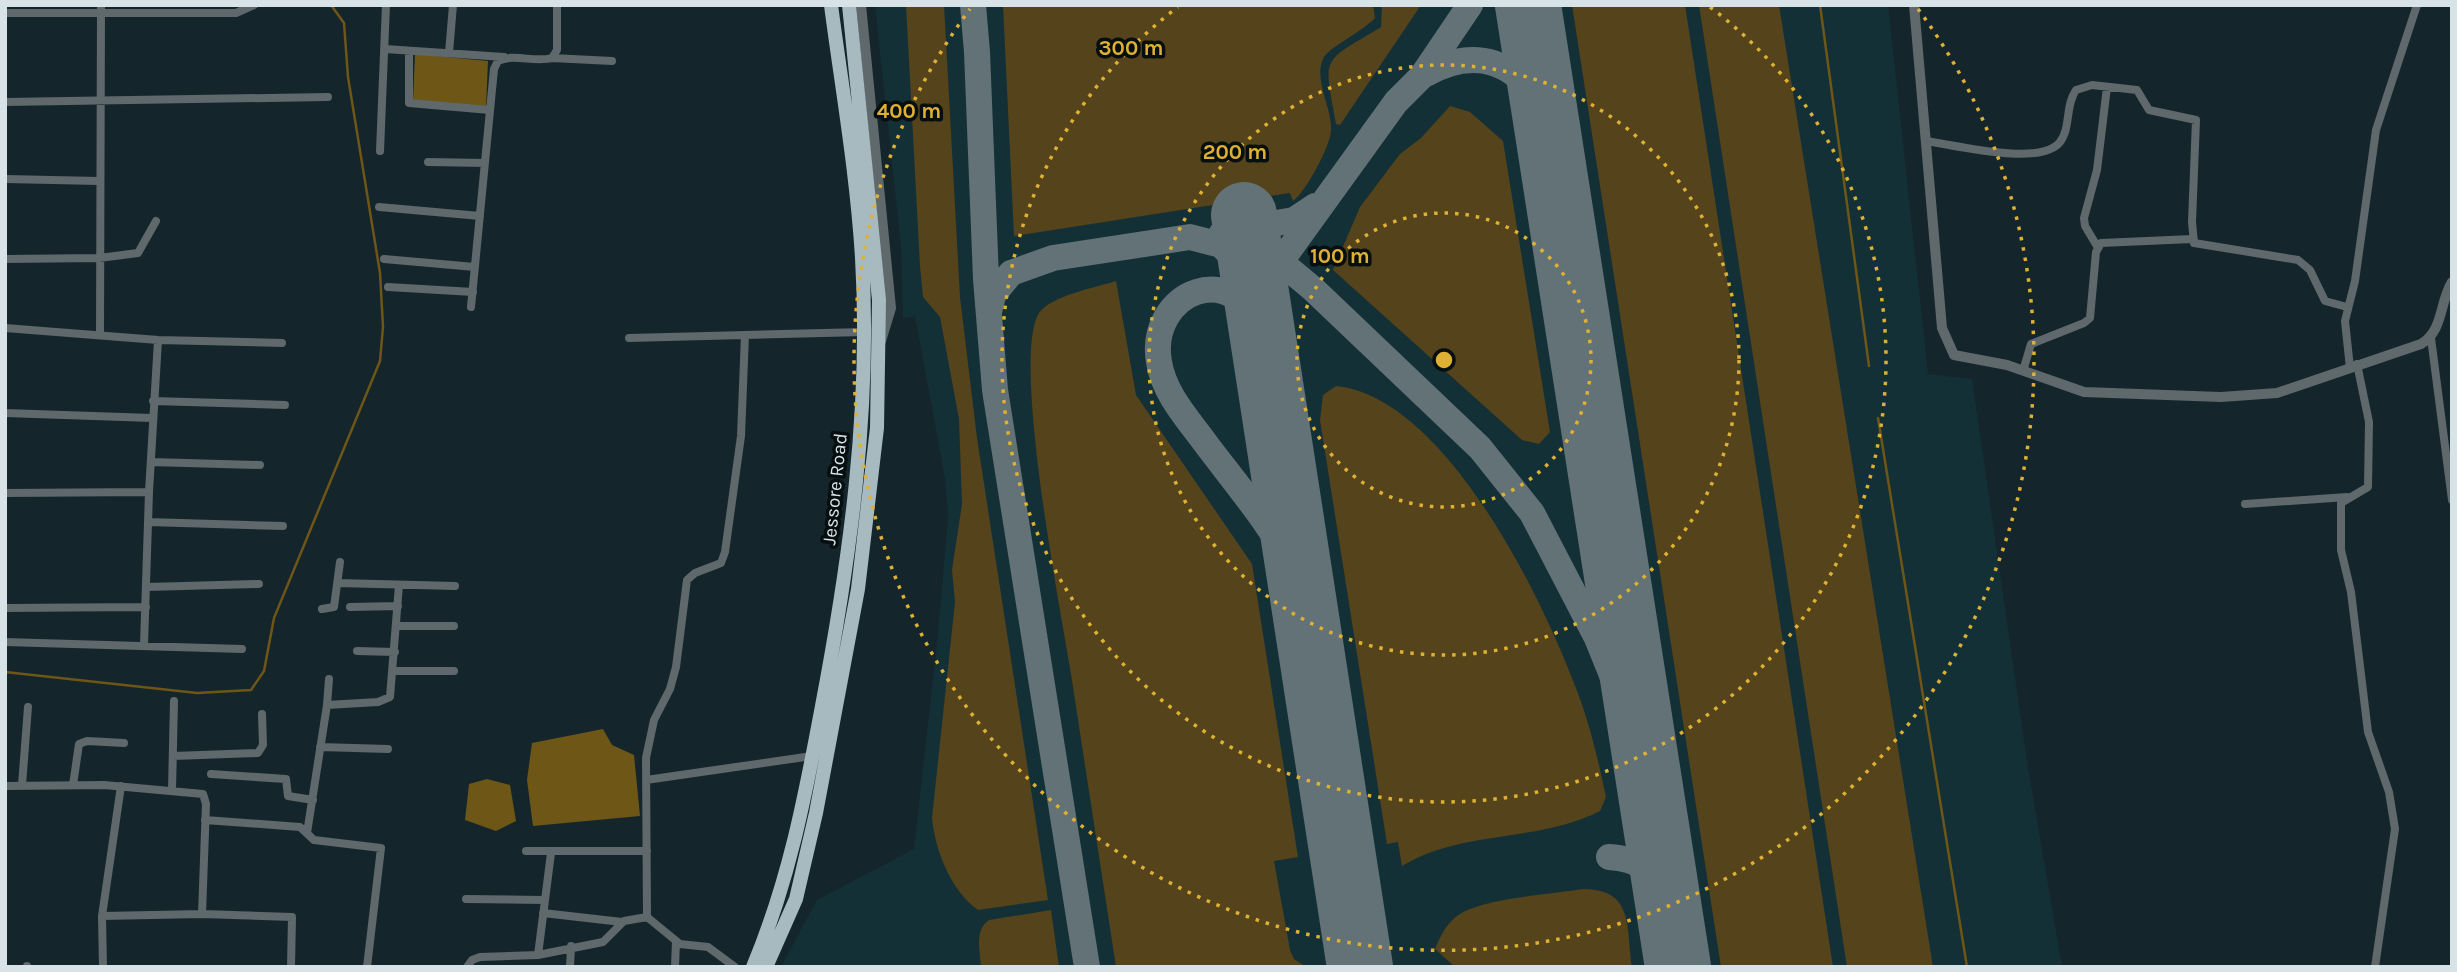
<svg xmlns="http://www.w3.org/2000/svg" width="2457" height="972" font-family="Karla,sans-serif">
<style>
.built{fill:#143037}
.green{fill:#54431b}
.water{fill:#6e5617}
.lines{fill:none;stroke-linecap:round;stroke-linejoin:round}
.stream{stroke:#6e5617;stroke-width:2.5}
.taxiway{stroke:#637276;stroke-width:26}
.runway{stroke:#637276;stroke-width:66}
.minor{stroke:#5f686a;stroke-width:8}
.tertiary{stroke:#5f686a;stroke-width:10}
.trunk{stroke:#a6bac0;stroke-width:14}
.ring{fill:none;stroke:#deb133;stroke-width:3.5;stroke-dasharray:3.5 7}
.labels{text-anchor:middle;stroke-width:7;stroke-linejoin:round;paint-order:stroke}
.street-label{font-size:19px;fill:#d7e3e6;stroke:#060e10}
.centre{fill:#deb133;stroke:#060e10;stroke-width:3.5}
.ring-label{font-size:21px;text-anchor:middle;font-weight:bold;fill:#deb133;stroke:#060e10;stroke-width:7;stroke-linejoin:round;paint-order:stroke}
</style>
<rect width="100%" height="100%" fill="#14262b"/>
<path class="built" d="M875 5H1888L1928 374 1972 379 2028 768 2062 967H781L817 900 914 849 938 635 948 517 945 478 915 316 903 318 901 245Z"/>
<path class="green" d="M906 5H944L960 297 977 438 1048 900 978 910C951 891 935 850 932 818L955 602 952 570 962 504 959 419 940 317 923 297 920 266Z
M1003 5H1373L1375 18C1363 31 1330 47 1324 57 1312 78 1333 109 1331 131 1330 147 1305 193 1293 201L1290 193 1014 236Z
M1382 5H1421L1340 125 1336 124C1323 53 1321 64 1381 27Z
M1572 5H1685L1833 967H1721Z
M1699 5H1779L1933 967H1847Z
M1450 106 1470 112 1503 141 1550 432 1539 444 1522 440 1333 270 1360 207 1400 154 1421 138Z
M1116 281 1136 395 1252 564 1298 857 1274 861 1290 950 1294 959 1306 967H1116C1101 869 1086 772 1071 674 1061 612 1011 357 1039 313 1050 296 1097 287 1116 281Z
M1336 386C1444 397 1539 592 1574 683 1589 720 1598 759 1606 797L1600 811C1538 843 1463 829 1402 866L1398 842 1387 844 1320 420 1323 395Z
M1584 889C1634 890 1626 926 1632 967H1455L1435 949C1441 935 1447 922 1460 914 1484 898 1553 894 1584 889Z
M1051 910 1059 967H981C980 951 974 930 989 920Z"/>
<path class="water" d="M415 54 488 61 486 107 413 102Z
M603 729 612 745 634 755 640 816 533 826 527 780 532 743Z
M487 779 510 785 516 821 496 831 465 820 469 784Z"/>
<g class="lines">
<path class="stream" d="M1820 5 1869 366
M1878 418 1967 967
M5 672 197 693 251 690 264 671 274 618 380 361 383 327 380 273 348 77 344 23 331 5"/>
<path class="taxiway" d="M973 5 977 52 986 279 995 390 1087 967
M1424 75C1475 46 1518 60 1544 112
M1233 231 1294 220 1315 206
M1222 233 1253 239 1313 289 1480 448 1532 513 1597 638 1625 707 1650 787
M989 312 993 295 1011 273 1053 258 1190 237 1221 245 1245 269 1260 314
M1264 333 1269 284 1279 264 1396 102 1422 76 1470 5
M1264 339C1236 252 1147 293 1159 362 1164 394 1188 419 1206 444 1237 485 1271 525 1295 570 1302 585 1304 606 1307 622
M1609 857C1641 859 1654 871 1667 900"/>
<path class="runway" d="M1528 5 1678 967
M1244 215 1360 967"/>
<path class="minor" d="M5 13H236L254 5
M385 49 504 57
M409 51V103L490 110
M449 53 453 5
M552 58 612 61
M5 102 328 97
M1926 141C1955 145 2041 167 2060 142 2071 128 2065 105 2076 90L2092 85 2137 90 2149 110 2196 120 2192 222 2194 243 2298 260 2310 270 2325 301 2347 307
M380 151 386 5
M428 162 485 163
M5 179 99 181
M379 207 480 216
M2097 246 2085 226 2084 218 2097 170 2107 87
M5 259 99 258 138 253 156 221
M384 259 475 267
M388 287 473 292
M471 307 494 69 498 61C514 53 534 63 552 58L557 50V5
M5 328 158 340 282 343
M100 335 101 5
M629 338 864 332
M2431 338 2452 500
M2357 364 2369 422 2368 487 2341 503V550L2351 592 2368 732 2389 792 2395 829 2375 967
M2350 368 2345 321 2355 281 2376 130 2417 5
M2023 371 2031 344 2084 323 2090 318 2096 252 2101 243 2192 239
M153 401 285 405
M5 413 152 418
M151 462 260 465
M5 493 149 492 158 340
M2245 504 2347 497
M148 522 283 526
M338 583 455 586
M146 587 259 584
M350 607 398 606
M5 608 146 607
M322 609 334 607 340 562
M397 626H454
M5 642 242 649
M144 645 149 492
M357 651 395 652
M394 671H454
M327 705 329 679
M320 747 388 749
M173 756 258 753 263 745 262 714
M211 774 286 779 288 796 313 800
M646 780 812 756
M22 785 28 707
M73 785 79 744 87 741 124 743
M5 786 104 785 203 794 206 804 202 914
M172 790 174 701
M205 820 300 827 314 840 381 848 367 967
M307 833 327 705 378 702 390 697 399 585
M526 851H647
M466 899 544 900
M543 913 622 922
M102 916 202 914 292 917 291 967
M538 955 551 853
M27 967V966
M103 967 102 916 121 786
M467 967 472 960 480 957 538 955 603 942 624 921 647 917
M570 967 571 946
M675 967 676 941
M735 967 708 947 680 944 647 917 646 758 654 720 670 689 676 667 687 580 695 573 721 563 725 552 741 436 745 335"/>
<path class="tertiary" d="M861 5 891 308 881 341
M1914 5 1942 328 1954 355 2007 365 2084 392 2221 397 2277 393 2421 344C2444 330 2439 303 2452 282"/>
<path class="trunk" d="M753 967C789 881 805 797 822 706 850 559 871 408 862 258 857 174 842 89 831 5
M766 967 796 899 816 813 858 589 877 428 879 300 849 5"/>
</g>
<g class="ring">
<circle cx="1444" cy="360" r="147"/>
<circle cx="1444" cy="360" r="295"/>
<path d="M1710 7A442 442 0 1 1 1178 7"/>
<path d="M1918 9A590 590 0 1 1 970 9"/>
</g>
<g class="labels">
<g class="street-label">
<text transform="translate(834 489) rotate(-84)" y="7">Jessore Road</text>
</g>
</g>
<circle cx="1444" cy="360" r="10" class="centre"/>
<g class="ring-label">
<text x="1131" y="55">300 m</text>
<text x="909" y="118">400 m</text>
<text x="1235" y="159">200 m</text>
<text x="1340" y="263">100 m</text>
</g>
<rect width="2457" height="972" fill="none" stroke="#d7e3e6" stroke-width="14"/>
</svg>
